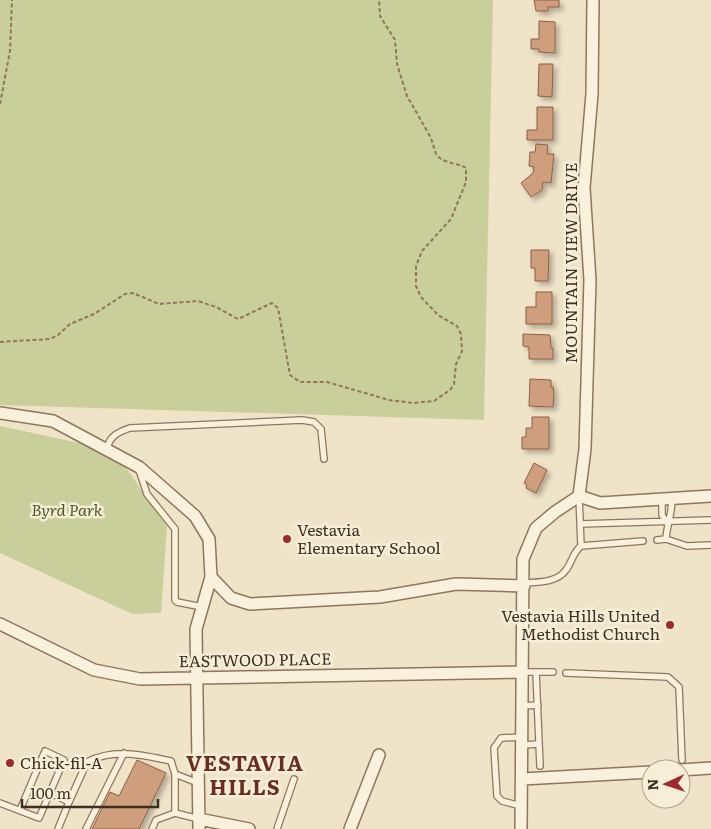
<svg xmlns="http://www.w3.org/2000/svg" width="711" height="829" font-family="Literata,serif">
<style>
.green{fill:#c9cf9b}
.building{fill:#cf9f7d;stroke:#8d5f41;filter:url(#shadow)}
.lines{fill:none;stroke-linecap:round;stroke-linejoin:round}
.lane-casing{stroke:#8d765c;stroke-width:8}
.street-casing{stroke:#8d765c;stroke-width:14}
.path{stroke:#8d765c;stroke-width:2;stroke-dasharray:4 2.5;stroke-linecap:butt}
.lane{stroke:#faf1dc;stroke-width:5.5}
.street{stroke:#faf1dc;stroke-width:11}
.poi-dot{fill:#9e2a2b;stroke:#f7eed8;stroke-width:2}
.labels{text-anchor:middle;stroke-width:5;stroke-linejoin:round;paint-order:stroke}
.street-label{font-size:16px;fill:#3d2e20;stroke:#f7eed8}
.park-label{font-size:16px;font-style:italic;fill:#4d5a26;stroke:#f7eed8}
.poi-label{font-size:16px;fill:#3d2e20;stroke:#f7eed8;text-anchor:start}
.district-label{font-size:21px;font-weight:bold;letter-spacing:1px;fill:#6b2e1e;stroke:#f7eed8}
</style>
<defs>
<filter id="shadow"><feDropShadow dx="3.5" dy="3.5" stdDeviation="2.5" flood-color="#0004"/></filter>
</defs>
<rect width="100%" height="100%" fill="#f0e4c8"/>
<path class="green" d="M0 0H493L484 420 0 405Z
M0 426 84 444 124 465 167 526 161 613 132 614 0 553Z"/>
<path class="building" d="M534 0H559V7H548V11H536Z
M539 21 555 22V53L539 52V49H531V39H539Z
M539 64H553L552 97 538 96Z
M537 107H553V140H527V130H537Z
M536 144 548 145 547 154H554L551 183 543 182 542 190 531 197 521 183 533 173 534 167 529 166 530 152H535Z
M531 250H549L548 281H535V268H531Z
M536 292H552V324H526V307H536Z
M523 334 550 335 551 348H553V359H529V347L523 346Z
M530 379 551 380V387H553L554 394 553 407 529 406Z
M532 417H549V449H522V437H526V428H532Z
M534 463 547 470 536 493 526 488 527 485 524 483Z
M137 760 166 773 139 829H92L110 792 119 796Z"/>
<g class="lines">
<g class="lane-casing">
<path id="lane" d="M107 448C110 436 118 432 130 428L302 420 314 422 321 429 324 459
M139 470 147 494 175 529V600L177 602 202 607
M579 496 581 546
M662 499V515L667 523
M580 524 711 520
M666 539C667 524 672 514 672 499
M657 540 666 539 687 546 711 545
M523 583C537 582 557 583 566 570 572 562 573 552 581 546L643 541
M522 672H553
M536 672 540 766
M566 673 668 677 679 687 682 760
M522 706 538 705
M522 745 539 744
M175 774 198 783
M50 793 69 802 58 829
M69 802 87 762C115 748 141 755 171 761L175 774V813L199 819
M0 803 39 818 64 760 45 751 20 810
M521 806 502 801 497 796 494 748 501 738 522 737
M86 829 124 753
M152 829 156 820 175 813
M277 829 294 779"/>
</g>
<g class="street-casing">
<path id="street" d="M0 413 53 421 139 467 195 516 209 539 211 577 196 629 199 829
M579 496 585 449 590 280 584 188 592 94 593 0
M579 496 600 503 711 496
M211 577 231 598 250 604 380 597 456 584 524 586
M0 624 94 670 140 679 522 672
M681 770 711 768
M522 779 651 772
M199 819 249 829
M350 829 379 755
M521 829 523 559 536 528 555 512 579 496"/>
</g>
<path class="path" d="M0 104 10 51 12 0
M0 342 50 339 58 335 70 324 94 314 125 294 133 293 159 304 198 301 216 307 238 319 272 303 278 308 290 375 300 382H327L389 400 413 403 434 401 450 390 454 384 456 364 462 351 461 334 457 326 438 315 421 297 416 286V266L422 251 451 219 466 182V168C456 162 443 164 436 154L431 138 407 96 397 64 395 40 380 16 379 0"/>
<use href="#lane" class="lane"/>
<use href="#street" class="street"/>
</g>
<g class="poi-dot">
<circle cx="287" cy="539" r="5"/>
<circle cx="670" cy="625" r="5"/>
<circle cx="10" cy="763" r="5"/>
</g>
<g class="labels">
<g class="street-label">
<text transform="translate(571 263) rotate(-90)" y="6">MOUNTAIN VIEW DRIVE</text>
<text transform="translate(255 660) rotate(-1)" y="6">EASTWOOD PLACE</text>
</g>
<g class="park-label">
<text x="67" y="516">Byrd Park</text>
</g>
<g class="poi-label">
<text x="297" y="536">Vestavia<tspan x="297" dy="18">Elementary School</tspan></text>
<text x="660" y="622" text-anchor="end">Vestavia Hills United<tspan x="660" dy="18">Methodist Church</tspan></text>
<text x="20" y="769">Chick-fil-A</text>
</g>
<g class="district-label">
<text x="245" y="771">VESTAVIA<tspan x="245" dy="24">HILLS</tspan></text>
</g>
</g>
<g transform="translate(666 784) rotate(267)"><circle r="24" fill="#f7eed8" stroke="#ada18e"/>
<path d="M0-4L9 19L0 12L-9 19Z" fill="#9e2a2b"/>
<text y="-8" font-size="14" font-weight="bold" text-anchor="middle" fill="#3d2e20">N</text>
</g>
<path d="M22 799v8h136v-8" fill="none" stroke="#3d2e20" stroke-width="2.5"/>
<text x="30" y="799" font-size="15" fill="#3d2e20" stroke="#f7eed8" stroke-width="4" paint-order="stroke">100 m</text>
</svg>
